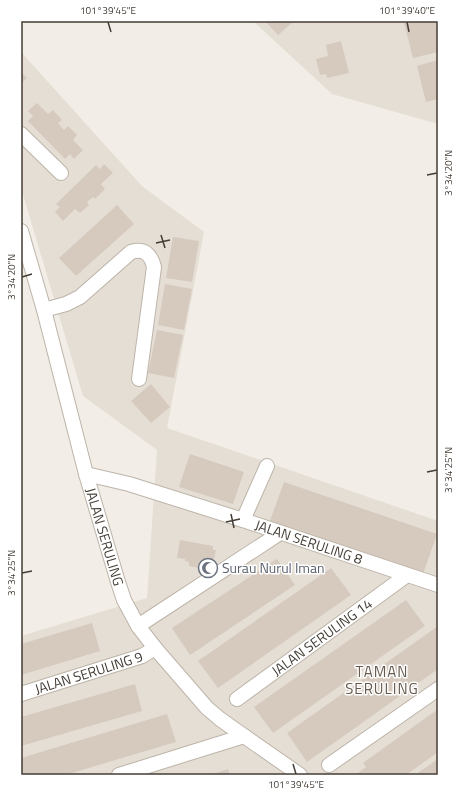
<svg xmlns="http://www.w3.org/2000/svg" width="459" height="796" font-family="'Titillium Web',sans-serif">
<style>
.residential{fill:#e5ded4}
.building{fill:#d6cabf}
.lines{fill:none;stroke-linecap:round;stroke-linejoin:round}
.street-casing{stroke:#bdb4a9;stroke-width:16}
.street{stroke:#fff;stroke-width:14}
.ticks{fill:none;stroke:#443d36;stroke-width:1.5}
.labels{text-anchor:middle;stroke-width:3;stroke-linejoin:round;paint-order:stroke}
.street-label{font-size:14px;fill:#443d36;stroke:#fff}
.worship-label{font-size:14px;fill:#5b616d;stroke:#fff;text-anchor:start}
.neighbourhood-label{font-size:15px;letter-spacing:1px;fill:#665a4e;stroke:#fff}
.neatline{fill:none;stroke:#443d36;stroke-width:1.5}
.ticks-label{font-size:10px;text-anchor:middle;fill:#443d36}
</style>
<rect width="100%" height="100%" fill="#f2ede6"/>
<path class="residential" d="M253 21H438V124L332 94Z
M21 52 142 186 204 232 167 428 438 521V775H21V636L147 598 157 450 83 396 21 188Z"/>
<path class="building" d="M265 21H294L278 35Z
M412 21H435L438 34V52L413 58 404 23Z
M341 41 349 73 327 78 326 74 320 75 316 59 328 56 326 45Z
M438 60V99L426 102 417 66Z
M21 72 27 78 21 83Z
M37 103 48 114 53 110 62 120 58 123 64 130 68 126 77 135 73 140 83 150 74 159 70 154 65 159 28 121 33 116 28 111Z
M104 164 113 173 101 184 105 189 95 199 93 197 87 202 89 205 80 213 75 209 63 221 55 212 60 207 56 204 96 165 100 169Z
M117 205 134 224 76 276 59 258Z
M173 237 199 241 192 282 166 278Z
M165 284 192 289 184 330 158 325Z
M157 330 183 335 174 378 148 373Z
M151 384 170 407 151 423 131 401Z
M190 454 244 472 233 504 179 487Z
M284 482 437 534 423 574 270 521Z
M180 540 213 546V550H216L214 559H211L209 570 189 566V562L185 561V559L177 558Z
M277 559 295 585 190 655 172 628Z
M331 568 351 595 218 688 198 661Z
M406 600 425 626 273 733 254 707Z
M92 623 100 651 21 675V644Z
M438 626V669L307 762 287 733Z
M135 684 142 711 21 746V717Z
M438 709V752L406 775H355L366 767 363 763Z
M167 714 176 742 65 775H22L21 770V758Z
M438 759V775H415L422 770Z
M228 769 230 775H210Z"/>
<g class="lines">
<g class="street-casing">
<g id="street">
<path d="M21 134 61 173"/>
<path id="s1" d="M21 231 44 310 86 474 118 582 124 600 138 626 155 648 207 708 220 719 244 736 300 775"/>
<path d="M44 310 66 304 80 297 131 252C145 248 151 255 154 267L139 379"/>
<path id="s2" d="M86 474 129 484 243 520 438 585"/>
<path d="M243 520 267 466"/>
<path d="M138 626 280 533"/>
<path id="s3" d="M21 694 142 656 155 648"/>
<path id="s4" d="M237 699 407 575"/>
<path d="M329 765 438 689"/>
<path d="M119 775 244 736"/>
</g>
</g>
<use href="#street" class="street"/>
</g>
<path class="ticks" d="M108 22 111 32M407 22 409 32M427 175 437 173M161 235 165 248M156 243 170 240M22 277 32 274M427 472 437 470M231 514 234 528M226 522 240 519M22 573 32 571M293 764 296 774"/>
<defs>
<g id="mosque-ring" transform="scale(1)"><circle r="9.5" fill="#fff" stroke="#6b7280" stroke-width="1.5"/><path d="M3.5-4.9A6 6 0 1 0 3.5 4.9A5 5 0 1 1 3.5-4.9Z" fill="#6b7280"/></g>
</defs>
<g fill-rule="evenodd">
<use href="#mosque-ring" x="208" y="568"/>
</g>
<g class="labels">
<g class="street-label">
<text dy="5" stroke="none"><textPath href="#s1" startOffset="317">JALAN SERULING</textPath></text>
<text dy="5" stroke="none"><textPath href="#s2" startOffset="233">JALAN SERULING 8</textPath></text>
<text dy="5" stroke="none"><textPath href="#s4" startOffset="105">JALAN SERULING 14</textPath></text>
<text dy="5" stroke="none"><textPath href="#s3" startOffset="71">JALAN SERULING 9</textPath></text>
</g>
<g class="worship-label">
<text x="222" y="573">Surau Nurul Iman</text>
</g>
<g class="neighbourhood-label">
<text x="382" y="677">TAMAN<tspan x="382" dy="17">SERULING</tspan></text>
</g>
</g>
<rect width="459" height="796" fill="none" stroke="#ffffff" stroke-width="44"/>
<rect x="22" y="22" width="415" height="752" class="neatline"/>
<g class="ticks-label">
<text x="108" y="14">101°39'45"E</text>
<text x="407" y="14">101°39'40"E</text>
<text transform="translate(448 173) rotate(-90)" y="4">3°34'20"N</text>
<text transform="translate(11 277) rotate(-90)" y="4">3°34'20"N</text>
<text transform="translate(448 470) rotate(-90)" y="4">3°34'25"N</text>
<text transform="translate(11 573) rotate(-90)" y="4">3°34'25"N</text>
<text x="296" y="788">101°39'45"E</text>
</g>
</svg>
